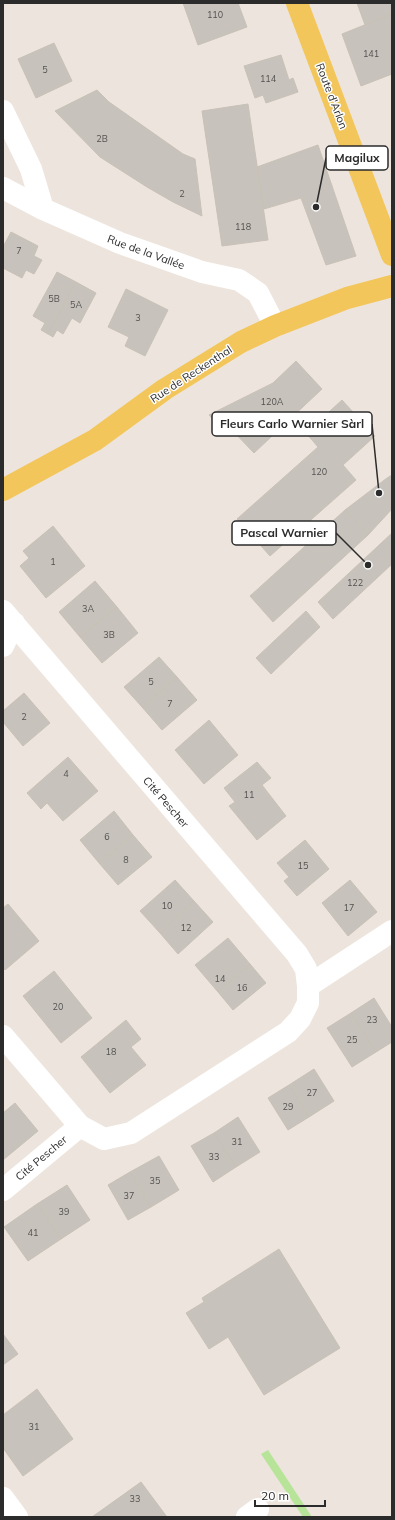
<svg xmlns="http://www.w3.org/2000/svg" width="395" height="1520" font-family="Mulish,sans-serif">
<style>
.green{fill:#b7e498}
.building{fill:#c8c2bc;stroke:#c8c1b6}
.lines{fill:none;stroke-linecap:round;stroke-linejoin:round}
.minor{stroke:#fff;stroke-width:22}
.major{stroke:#f3c65c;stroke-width:22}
.labels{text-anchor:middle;stroke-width:3;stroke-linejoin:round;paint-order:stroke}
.number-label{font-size:9px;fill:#52514f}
.street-label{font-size:11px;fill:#2b2b2b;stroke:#fff}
.leader{fill:none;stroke:#2b2b2b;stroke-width:1.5}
.callout-dot{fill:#2b2b2b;stroke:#fff;stroke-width:1.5}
.callout{fill:#fff;stroke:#2b2b2b;stroke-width:1.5}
.callout-label{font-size:12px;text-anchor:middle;font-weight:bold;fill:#2b2b2b}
</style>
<rect width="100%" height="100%" fill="#ede5dd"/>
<path class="green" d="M268 1450 312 1517H303L261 1454Z"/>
<path class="building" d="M183 3H238L247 27 198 45Z
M357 3H392V14L365 25Z
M392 14V74L361 86 342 34Z
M54 43 72 81 36 98 18 59Z
M281 55 289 80 293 78 298 92 266 103 263 95 255 98 244 66Z
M97 90 109 102 183 154 195 159 202 216 173 202 147 187 100 157 55 111Z
M248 104 268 240 222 246 202 111Z
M318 145 356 256 326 265 301 198 264 209 257 167Z
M11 232 38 246 34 256 42 260 34 274 26 270 22 278 3 268V247Z
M57 272 76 282 48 334 41 330 45 323 33 316Z
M76 282 96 293 80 323 72 318 63 334 57 330 53 337 48 334Z
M126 289 168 310 145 356 125 346 129 337 108 327Z
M296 361 322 389 254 453 232 430 227 434 209 415 273 383Z
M342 400 375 436 343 465 356 480 270 556 237 519 318 447 306 433Z
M392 475V509L368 535 345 510 387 478Z
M345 510 368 535 273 622 250 596Z
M53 526 85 566 46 598 20 566 29 558 23 551Z
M392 533V564L333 619 318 602Z
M95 581 117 607 80 637 59 612Z
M117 607 138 633 102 663 80 637Z
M306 611 320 627 271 674 256 658Z
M159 657 177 677 142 707 124 687Z
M177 677 197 700 162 730 142 707Z
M24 693 50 723 23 746 3 722V711Z
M209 720 238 755 204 784 175 750Z
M68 757 98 791 63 821 47 803 41 809 27 793Z
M257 762 271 778 262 785 286 816 257 840 229 806 235 802 224 788Z
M114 811 133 835 99 863 80 840Z
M133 835 152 857 118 885 99 863Z
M305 840 329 869 297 896 284 881 289 877 277 863Z
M175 880 194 901 160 933 140 911Z
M350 880 377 912 348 936 322 903Z
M194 901 213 922 178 954 160 933Z
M8 904 39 941 5 970 3 968V908Z
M228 938 250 964 218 992 195 965Z
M250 964 266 983 233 1010 218 992Z
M54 971 92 1018 61 1043 23 996Z
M374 998 392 1027V1042L376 1052 351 1013Z
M351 1013 376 1052 352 1067 327 1028Z
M126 1020 141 1039 131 1047 146 1065 110 1093 81 1057Z
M314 1069 334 1101 309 1117 289 1085Z
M289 1085 309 1117 288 1130 268 1098Z
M15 1103 38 1131 3 1160V1113Z
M238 1117 260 1152 236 1167 214 1133Z
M214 1133 236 1167 213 1182 191 1146Z
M159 1156 179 1190 151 1207 130 1172Z
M130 1172 151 1207 128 1220 108 1185Z
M67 1185 90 1220 61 1239 37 1204Z
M37 1204 61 1239 28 1261 4 1227Z
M279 1249 340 1348 264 1395 228 1337 209 1349 186 1313 204 1302 202 1298Z
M3 1334 18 1354 3 1365Z
M37 1389 73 1439 23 1476 3 1448V1415Z
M141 1482 167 1517H92Z"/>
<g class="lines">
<path class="minor" d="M3 111 31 169 43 209
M3 188 43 209 120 243 202 272 239 280 258 293 275 326
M3 611 297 954 306 969 308 986V1003L300 1019 288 1032 131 1133 104 1139 80 1126 3 1036
M3 646 14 623
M308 986 392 931
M3 1190 80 1126
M3 1498 17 1517
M247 1517 258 1509"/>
<path class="major" d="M297 3 392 255
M3 490 95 440 165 389 241 342 275 326 347 298 392 286"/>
</g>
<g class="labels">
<g class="number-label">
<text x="215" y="18">110</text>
<text x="371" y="57">141</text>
<text x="45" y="73">5</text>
<text x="268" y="82">114</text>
<text x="102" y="142">2B</text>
<text x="182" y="197">2</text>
<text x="243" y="230">118</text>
<text x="19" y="254">7</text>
<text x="54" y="302">5B</text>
<text x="76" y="308">5A</text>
<text x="138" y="321">3</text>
<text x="272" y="405">120A</text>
<text x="319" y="475">120</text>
<text x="53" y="565">1</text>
<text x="355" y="586">122</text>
<text x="88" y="612">3A</text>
<text x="109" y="638">3B</text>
<text x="151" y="685">5</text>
<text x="170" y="707">7</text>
<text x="24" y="720">2</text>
<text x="66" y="777">4</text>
<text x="249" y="798">11</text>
<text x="107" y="840">6</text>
<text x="126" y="863">8</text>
<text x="303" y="869">15</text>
<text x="167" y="909">10</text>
<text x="349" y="911">17</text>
<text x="186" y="931">12</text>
<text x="220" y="982">14</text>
<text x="242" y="991">16</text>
<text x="58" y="1010">20</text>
<text x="372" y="1023">23</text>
<text x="352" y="1043">25</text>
<text x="111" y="1055">18</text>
<text x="312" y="1096">27</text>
<text x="288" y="1110">29</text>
<text x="237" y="1145">31</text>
<text x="214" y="1160">33</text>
<text x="155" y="1184">35</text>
<text x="129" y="1199">37</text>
<text x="64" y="1215">39</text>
<text x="33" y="1236">41</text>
<text x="34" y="1430">31</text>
<text x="135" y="1502">33</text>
</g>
<g class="street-label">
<text transform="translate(332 96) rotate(69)" y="4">Route d'Arlon</text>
<text transform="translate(146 252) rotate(20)" y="4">Rue de la Vallée</text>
<text transform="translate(191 374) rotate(-33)" y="4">Rue de Reckenthal</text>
<text transform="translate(166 802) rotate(49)" y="4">Cité Pescher</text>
<text transform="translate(41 1158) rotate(-40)" y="4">Cité Pescher</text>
</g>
</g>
<path class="leader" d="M316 207L326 158M379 493L372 424M368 565L336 533"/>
<g class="callout-dot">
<circle cx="316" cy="207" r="4"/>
<circle cx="379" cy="493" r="4"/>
<circle cx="368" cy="565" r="4"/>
</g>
<g class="callout">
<rect x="326" y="146" width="62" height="24" rx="4"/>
<rect x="212" y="412" width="160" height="24" rx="4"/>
<rect x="232" y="521" width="104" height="24" rx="4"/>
</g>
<g class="callout-label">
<text x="357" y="162">Magilux</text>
<text x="292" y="428">Fleurs Carlo Warnier Sàrl</text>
<text x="284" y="537">Pascal Warnier</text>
</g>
<rect width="395" height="1520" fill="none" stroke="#2b2b2b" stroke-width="8"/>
<path d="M255 1500v6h70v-6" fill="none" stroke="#2b2b2b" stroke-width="2"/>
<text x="261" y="1500" font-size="12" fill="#2b2b2b" stroke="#ffffff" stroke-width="3" paint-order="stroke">20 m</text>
</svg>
